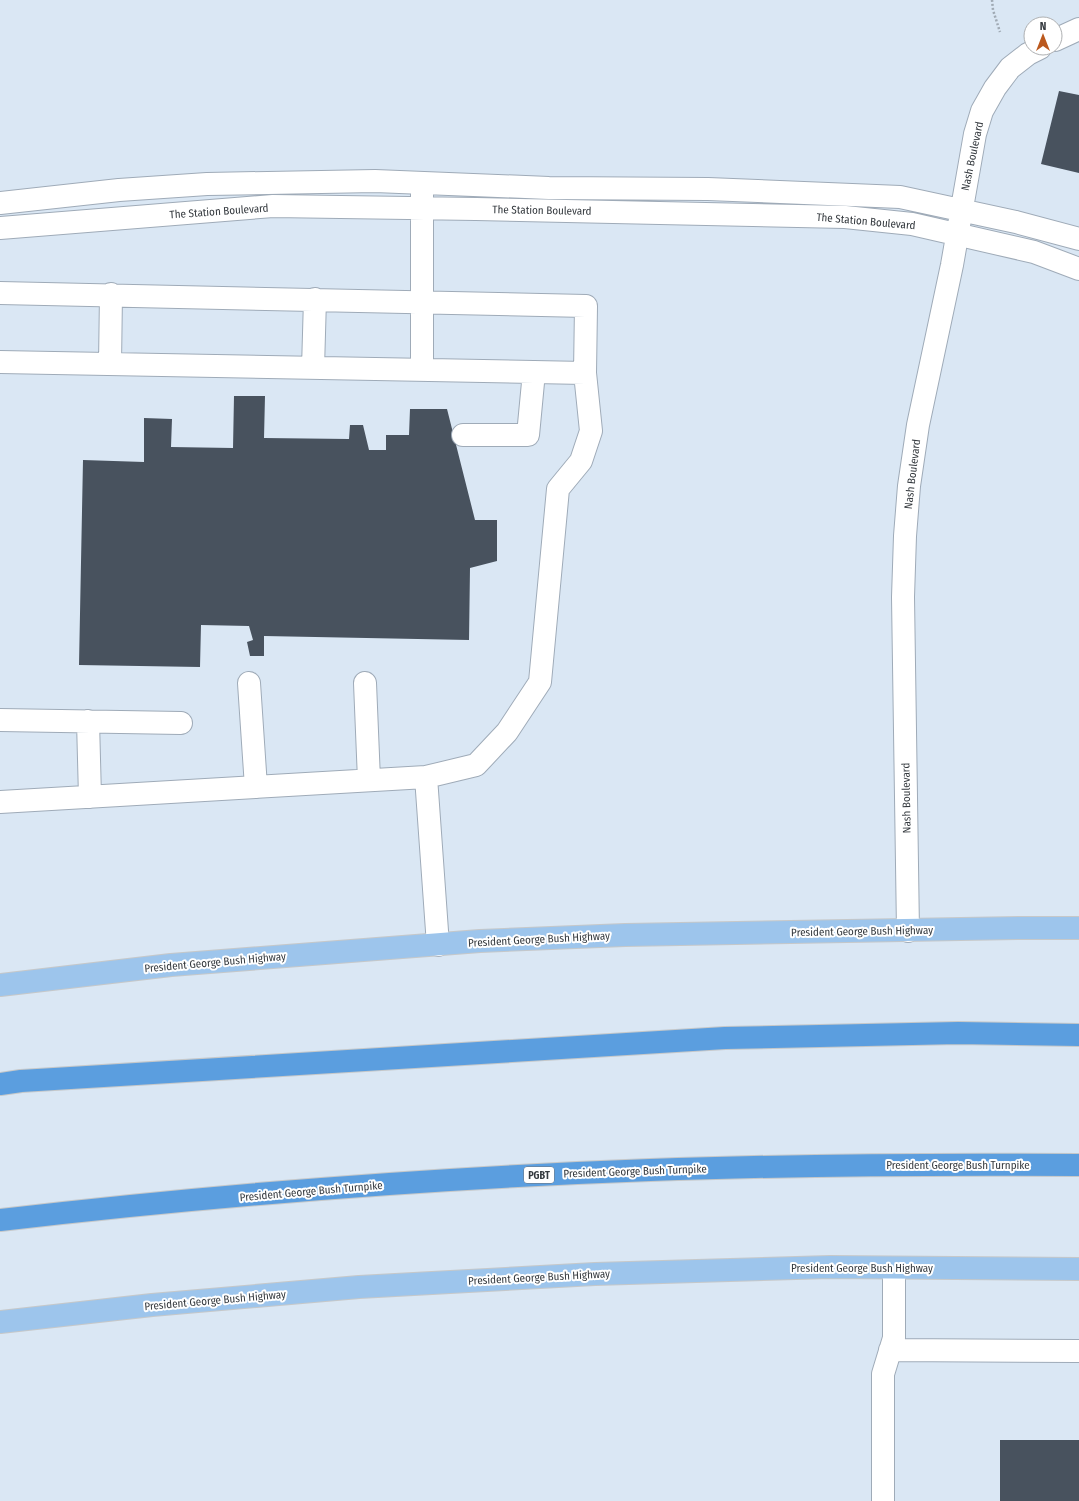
<svg xmlns="http://www.w3.org/2000/svg" width="1079" height="1501" font-family="'Fira Sans Condensed',sans-serif">
<style>
.building{fill:#48525e}
.lines{fill:none;stroke-linecap:round;stroke-linejoin:round}
.minor-casing{stroke:#9fabb8;stroke-width:24}
.major-casing{stroke:#c6c8c9;stroke-width:24}
.highway-casing{stroke:#c6c8c9;stroke-width:24}
.path{stroke:#a0aab4;stroke-width:2.5;stroke-dasharray:2 2;stroke-linecap:butt}
.minor{stroke:#fff;stroke-width:22}
.major{stroke:#9dc5ec;stroke-width:22}
.highway{stroke:#5b9edf;stroke-width:22}
.labels{text-anchor:middle;stroke-width:4;stroke-linejoin:round;paint-order:stroke}
.shield{fill:#fff;stroke:#727579;stroke-width:1}
.shield-label{font-size:10px;font-weight:bold;fill:#353a3f}
.street-label{font-size:11px;fill:#353a3f;stroke:#fff}
</style>
<rect width="100%" height="100%" fill="#dae7f4"/>
<path class="building" d="M1059 91 1079 95V173L1041 164Z
M234 396H265L264 438 349 439 350 425H363L369 450H386V435H409L410 409H447L475 520H497V561L470 568 469 640 264 636V656H250L247 642 253 640 249 626 201 625 200 667 79 665 83 460 144 462V418L172 419 171 447 233 448Z
M1000 1440H1079V1501H1000Z"/>
<g class="lines">
<g class="minor-casing">
<path id="minor" d="M1055 40 1079 29
M422 193V370
M0 203 119 190 207 184 375 181 549 188 708 189 900 197 1016 222 1079 239
M0 228 273 206 476 209 845 217 912 224 1034 252 1079 269
M0 293 586 306 585 373
M0 362 585 373 591 431 581 461 558 489 540 682 507 732 476 765 426 777 438 945
M110 364 111 294
M313 368 315 299
M463 435H528L534 372
M249 683 256 787
M365 683 369 780
M0 720 181 723
M88 721 90 797
M0 802 426 777
M908 931 903 597 905 536 909 486 918 425 952 265 975 134 982 111 995 88 1010 68 1028 54 1040 48
M890 1350 1079 1351
M883 1501V1374L894 1338V1268"/>
</g>
<g class="major-casing">
<path id="major" d="M0 985 171 965 480 941 625 935 1019 928H1079
M0 1322 152 1305 359 1287 595 1274 830 1267 1079 1269"/>
</g>
<g class="highway-casing">
<path id="highway" d="M0 1084 21 1081 725 1038 958 1033 1079 1035
M0 1220C216 1195 433 1178 650 1170 793 1165 936 1164 1079 1165"/>
</g>
<path class="path" d="M992 0 993 10 1000 32"/>
<use href="#minor" class="minor"/>
<use href="#major" class="major"/>
<use href="#highway" class="highway"/>
</g>
<g class="labels">
<rect class="shield" x="524" y="1167" width="30" height="16" rx="3"/>
<g class="shield-label">
<text x="539" y="1179">PGBT</text>
</g>
<g class="street-label">
<text transform="translate(972 156) rotate(-78)" y="4">Nash Boulevard</text>
<text transform="translate(542 210) rotate(1)" y="4">The Station Boulevard</text>
<text transform="translate(219 211) rotate(-4)" y="4">The Station Boulevard</text>
<text transform="translate(866 221) rotate(5)" y="4">The Station Boulevard</text>
<text transform="translate(912 474) rotate(-83)" y="4">Nash Boulevard</text>
<text transform="translate(906 798) rotate(-91)" y="4">Nash Boulevard</text>
<text transform="translate(862 931) rotate(-1)" y="4">President George Bush Highway</text>
<text transform="translate(539 939) rotate(-3)" y="4">President George Bush Highway</text>
<text transform="translate(215 962) rotate(-5)" y="4">President George Bush Highway</text>
<text x="958" y="1169">President George Bush Turnpike</text>
<text transform="translate(635 1171) rotate(-2)" y="4">President George Bush Turnpike</text>
<text transform="translate(311 1191) rotate(-5)" y="4">President George Bush Turnpike</text>
<text x="862" y="1272">President George Bush Highway</text>
<text transform="translate(539 1277) rotate(-3)" y="4">President George Bush Highway</text>
<text transform="translate(215 1300) rotate(-5)" y="4">President George Bush Highway</text>
</g>
</g>
<g transform="translate(1043 36)"><circle r="19" fill="#ffffff" stroke="#aeb0b2"/>
<path d="M0-3L7 15L0 10L-7 15Z" fill="#bb591e"/>
<text y="-6" font-size="11" font-weight="bold" text-anchor="middle" fill="#353a3f">N</text>
</g>
</svg>
